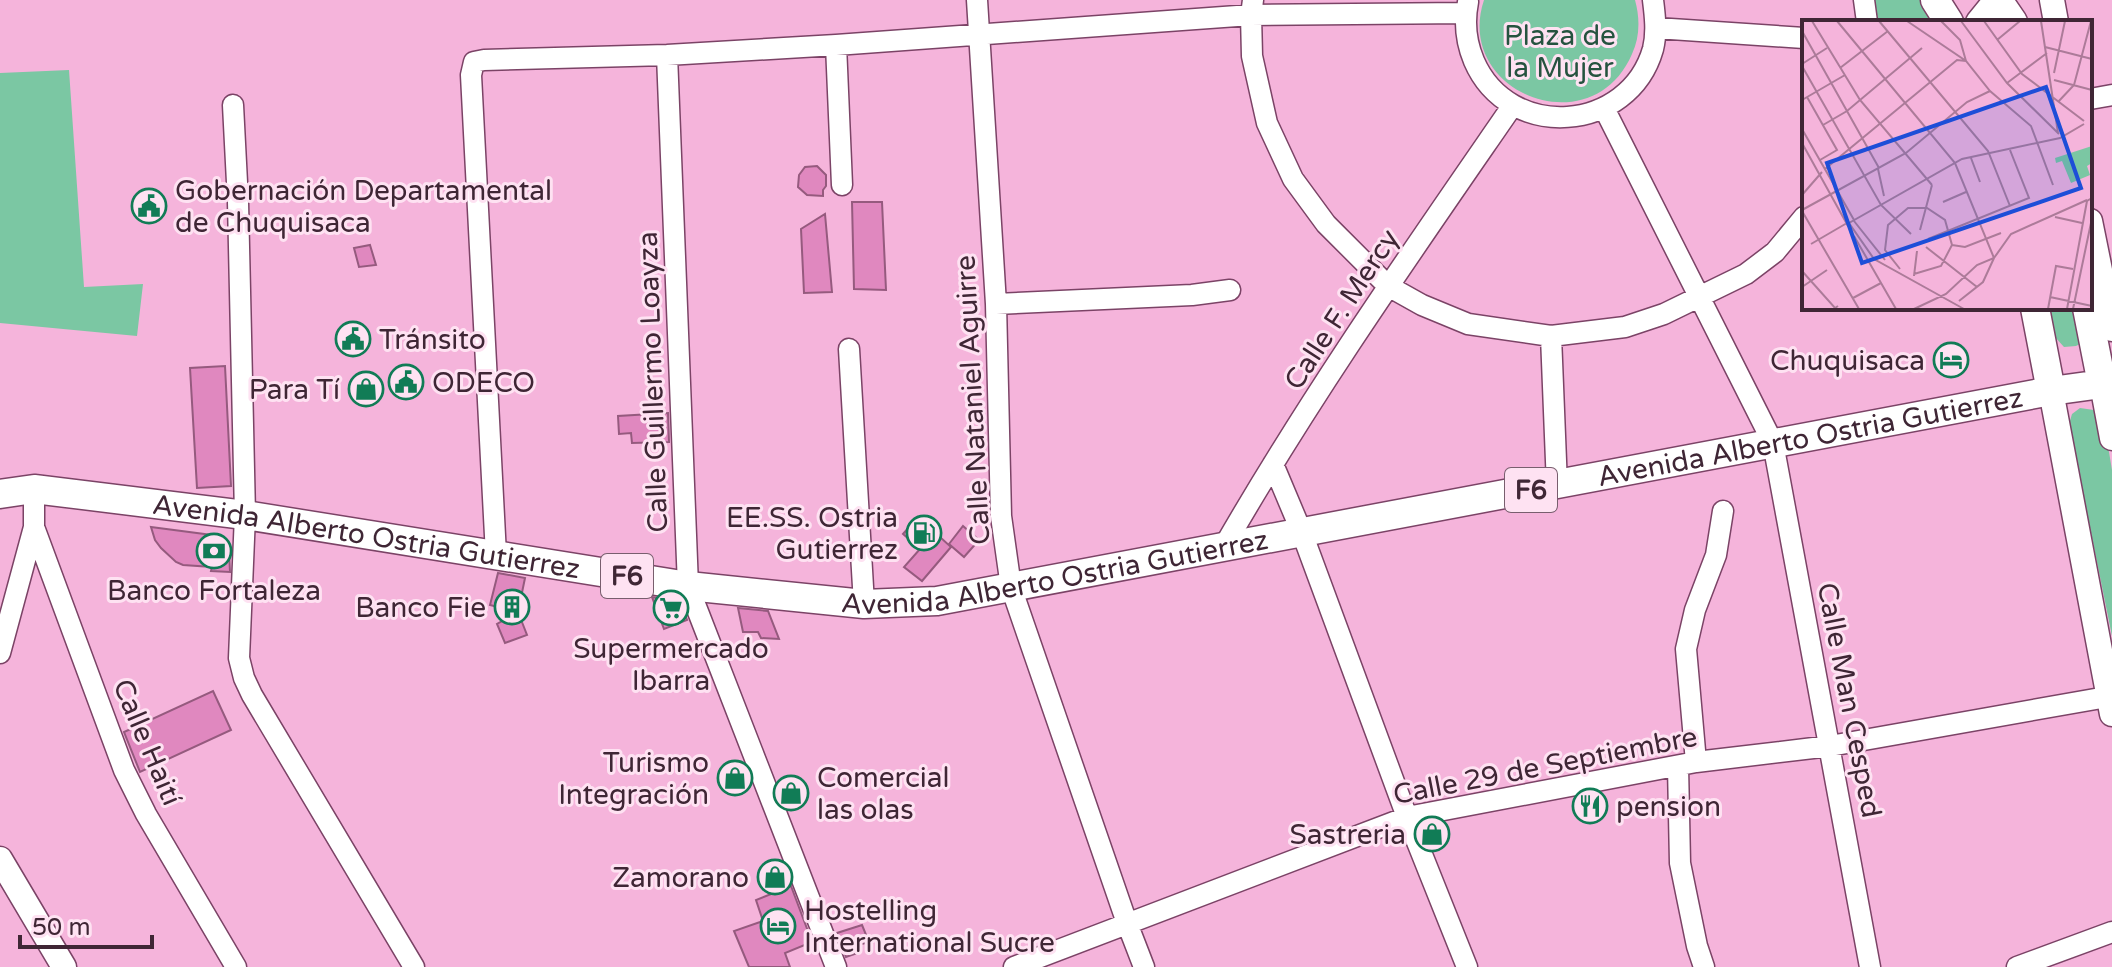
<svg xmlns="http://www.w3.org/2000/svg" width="2112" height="967" font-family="'Varela Round',sans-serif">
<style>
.green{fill:#7bc7a3}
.building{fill:#e088bf;stroke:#955a7e;stroke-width:2}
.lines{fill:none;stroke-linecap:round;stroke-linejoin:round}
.minor-casing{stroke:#7b4366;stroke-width:23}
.major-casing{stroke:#7b4366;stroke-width:27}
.highway-casing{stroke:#7b4366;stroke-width:31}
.minor{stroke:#fff;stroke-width:20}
.major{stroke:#fff;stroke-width:24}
.highway{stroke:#fff;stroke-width:28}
.labels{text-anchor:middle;stroke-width:6;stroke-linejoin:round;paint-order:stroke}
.shield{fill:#fee2f2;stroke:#785e6e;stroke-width:2}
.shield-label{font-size:26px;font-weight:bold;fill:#3f2635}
.park-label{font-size:28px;fill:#25533f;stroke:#fee2f2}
.poi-label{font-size:28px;fill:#3f2635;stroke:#fee2f2;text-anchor:end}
.street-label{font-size:28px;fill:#3f2635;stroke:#fee2f2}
.inset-road{fill:none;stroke:#ac7b99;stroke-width:2}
.view{fill:#1d4ed8;fill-opacity:0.15;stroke:#1d4ed8;stroke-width:4}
.inset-edge{fill:none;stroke:#3f2635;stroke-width:4}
</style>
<rect width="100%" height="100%" fill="#f5b4db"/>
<path class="green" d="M1484 0H1635C1640 18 1640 37 1632 54 1592 147 1453 93 1484 0Z
M1875 0H1923L1940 22H1878Z
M69 70 84 287 143 284 137 336 0 323V73Z
M2048 308H2081L2084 342 2076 346 2064 347 2054 336Z
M2080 408 2094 410 2103 416 2112 470V636L2069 424 2072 414Z"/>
<path class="building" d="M817 166 826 175V186L823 190V196L807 195 798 187 799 175 805 167Z
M852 202H882L886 290 854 289Z
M825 214 832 292 804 293 801 229Z
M370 245 376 265 359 267 354 248Z
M225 366 231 486 197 488 190 368Z
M668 413 669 442 632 443 631 433 619 434 618 416Z
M918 517 951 547 922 581 904 567 920 549 903 534Z
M963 526 979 540 964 557 949 544Z
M151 527 212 535 226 543 229 550 230 572 211 571 212 567 183 565 176 562 161 548 155 540Z
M498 573 525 578 518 612 527 635 505 643 497 624 518 612 490 605Z
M652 597 680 602 687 620 664 629Z
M738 608 768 611 779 639 761 638 758 632H743Z
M213 691 231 730 140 772 124 732Z
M791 886 812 942 785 953 790 967H749L734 931 763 921 756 900Z
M862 925 869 942 858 945 860 952 846 957 837 933Z"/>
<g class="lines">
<g class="minor-casing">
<path id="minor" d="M977 0 996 304 1001 516 1011 587 1127 923 1144 967
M1253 0 1251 15 1252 56 1267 123 1293 179 1326 224 1388 286 1422 305 1468 324 1551 336 1625 327 1664 314 1746 274 1775 252 1804 217
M1864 0 1867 22
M1468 2C1464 22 1466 42 1474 61 1509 142 1629 133 1653 49 1657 33 1655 16 1653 0
M1656 28 1804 38
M836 45 842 185
M667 55 688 586 836 967
M2090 99 2112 95
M233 105 238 202 245 515 239 658 244 678 252 695 414 967
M1604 108 1773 443 1870 967
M996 304 1192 295 1230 290
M1551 336 1557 486
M849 349 864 604
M1273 464 1302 533 1407 817 1467 967
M34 527 124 770 146 814 236 967
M1223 548C1311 395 1413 250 1513 105
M496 555 471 75 474 62 484 60 667 55 836 45 1251 15 1466 13
M0 653 34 527V489
M1696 762 1686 649 1695 610 1716 555 1723 511
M1678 766 1680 863 1697 946 1704 967
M1014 967 1407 817 1696 762 1830 746 2112 696
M2017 967 2112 932"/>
</g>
<g class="major-casing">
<path id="major" d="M2052 0 2056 22
M1978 22 1996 0
M2090 221 2112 329
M2112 385 2102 384 2112 438
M2051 391 2112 714
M0 859 64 967"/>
</g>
<g class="highway-casing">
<g id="highway">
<path d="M1935 0 1949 22"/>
<path d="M1998 0 2013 22"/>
<path d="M2035 308 2051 391"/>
<path id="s1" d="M0 494 34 489 245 515 688 586 864 604 937 601 2051 391 2102 384 2087 308"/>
</g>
</g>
<use href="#minor" class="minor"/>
<use href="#major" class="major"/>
<use href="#highway" class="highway"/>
</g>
<defs>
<g id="civic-ring" transform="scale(1.8)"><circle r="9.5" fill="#fee2f2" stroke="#117c56" stroke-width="1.5"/><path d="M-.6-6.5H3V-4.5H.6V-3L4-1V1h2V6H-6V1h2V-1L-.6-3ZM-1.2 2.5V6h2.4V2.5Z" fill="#117c56"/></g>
<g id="hotel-ring" transform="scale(1.8)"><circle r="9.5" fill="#fee2f2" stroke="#117c56" stroke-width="1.5"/><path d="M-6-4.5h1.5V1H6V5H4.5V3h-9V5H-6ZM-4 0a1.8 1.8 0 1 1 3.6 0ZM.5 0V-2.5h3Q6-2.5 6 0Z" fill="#117c56"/></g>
<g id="shop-ring" transform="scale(1.8)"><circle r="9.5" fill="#fee2f2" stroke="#117c56" stroke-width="1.5"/><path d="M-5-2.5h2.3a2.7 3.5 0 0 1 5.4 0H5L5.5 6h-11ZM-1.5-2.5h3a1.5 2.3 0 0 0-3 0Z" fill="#117c56"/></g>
<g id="fuel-ring" transform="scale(1.8)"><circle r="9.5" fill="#fee2f2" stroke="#117c56" stroke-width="1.5"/><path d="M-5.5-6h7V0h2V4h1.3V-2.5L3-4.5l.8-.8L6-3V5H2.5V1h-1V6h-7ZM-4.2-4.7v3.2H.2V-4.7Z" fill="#117c56"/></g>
<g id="bank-ring" transform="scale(1.8)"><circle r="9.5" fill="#fee2f2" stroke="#117c56" stroke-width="1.5"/><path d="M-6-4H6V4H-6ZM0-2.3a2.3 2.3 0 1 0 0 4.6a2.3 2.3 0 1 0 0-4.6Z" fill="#117c56"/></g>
<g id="building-ring" transform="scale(1.8)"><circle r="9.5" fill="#fee2f2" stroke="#117c56" stroke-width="1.5"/><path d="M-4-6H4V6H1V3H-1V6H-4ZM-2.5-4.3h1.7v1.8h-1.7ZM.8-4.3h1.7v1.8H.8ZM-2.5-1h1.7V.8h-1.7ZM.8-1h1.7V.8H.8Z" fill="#117c56"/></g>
<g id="supermarket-ring" transform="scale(1.8)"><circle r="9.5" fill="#fee2f2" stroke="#117c56" stroke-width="1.5"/><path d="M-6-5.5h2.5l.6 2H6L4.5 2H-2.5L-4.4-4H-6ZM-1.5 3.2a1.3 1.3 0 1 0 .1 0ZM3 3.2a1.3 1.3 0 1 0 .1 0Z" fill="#117c56"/></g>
<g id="restaurant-ring" transform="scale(1.8)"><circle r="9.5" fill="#fee2f2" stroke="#117c56" stroke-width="1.5"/><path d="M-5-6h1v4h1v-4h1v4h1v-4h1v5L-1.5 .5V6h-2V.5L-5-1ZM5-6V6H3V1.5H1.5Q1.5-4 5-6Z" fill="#117c56"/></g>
</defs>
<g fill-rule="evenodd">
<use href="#civic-ring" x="149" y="206"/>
<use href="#civic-ring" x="353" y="339"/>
<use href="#hotel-ring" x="1951" y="360"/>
<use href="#civic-ring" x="406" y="382"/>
<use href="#shop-ring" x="366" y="389"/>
<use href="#fuel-ring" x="924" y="533"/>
<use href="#bank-ring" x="214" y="551"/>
<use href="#building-ring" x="512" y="607"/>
<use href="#supermarket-ring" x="671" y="608"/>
<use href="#shop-ring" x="735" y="778"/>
<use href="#shop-ring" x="791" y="793"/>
<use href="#restaurant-ring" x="1590" y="806"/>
<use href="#shop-ring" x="1432" y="834"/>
<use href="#shop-ring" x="775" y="877"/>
<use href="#hotel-ring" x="778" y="926"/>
</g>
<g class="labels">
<g class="shield">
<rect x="1505" y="468" width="52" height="44" rx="6"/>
<rect x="601" y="554" width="52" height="44" rx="6"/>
</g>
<g class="shield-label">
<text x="1531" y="499">F6</text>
<text x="627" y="585">F6</text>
</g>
<g class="park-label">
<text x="1560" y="45">Plaza de<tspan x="1560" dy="32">la Mujer</tspan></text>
</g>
<g class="poi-label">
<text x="175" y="200" text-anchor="start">Gobernación Departamental<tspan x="175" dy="32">de Chuquisaca</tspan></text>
<text x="379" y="349" text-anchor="start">Tránsito</text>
<text x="1925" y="370">Chuquisaca</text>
<text x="432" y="392" text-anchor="start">ODECO</text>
<text x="340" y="399">Para Tí</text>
<text x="898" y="527">EE.SS. Ostria<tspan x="898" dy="32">Gutierrez</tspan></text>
<text x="214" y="600" text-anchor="middle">Banco Fortaleza</text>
<text x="486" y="617">Banco Fie</text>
<text x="671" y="658" text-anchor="middle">Supermercado<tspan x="671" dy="32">Ibarra</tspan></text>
<text x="709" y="772">Turismo<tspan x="709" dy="32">Integración</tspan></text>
<text x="817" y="787" text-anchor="start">Comercial<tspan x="817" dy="32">las olas</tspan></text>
<text x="1616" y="816" text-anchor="start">pension</text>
<text x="1406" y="844">Sastreria</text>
<text x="749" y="887">Zamorano</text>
<text x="804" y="920" text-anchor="start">Hostelling<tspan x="804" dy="32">International Sucre</tspan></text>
</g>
<g class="street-label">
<text transform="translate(1341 309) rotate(-57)" y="10">Calle F. Mercy</text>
<text transform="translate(652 382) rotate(-92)" y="10">Calle Guillermo Loayza</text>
<text transform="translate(972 400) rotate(-93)" y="10">Calle Nataniel Aguirre</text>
<text dy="10" stroke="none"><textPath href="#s1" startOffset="1834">Avenida Alberto Ostria Gutierrez</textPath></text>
<text dy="10" stroke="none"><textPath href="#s1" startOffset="370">Avenida Alberto Ostria Gutierrez</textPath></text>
<text dy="10" stroke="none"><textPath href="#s1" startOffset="1066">Avenida Alberto Ostria Gutierrez</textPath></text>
<text transform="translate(1850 700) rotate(79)" y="10">Calle Man Cesped</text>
<text transform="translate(148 742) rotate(67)" y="10">Calle Haití</text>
<text transform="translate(1545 765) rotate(-11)" y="10">Calle 29 de Septiembre</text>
</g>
</g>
<g transform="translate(1802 20)">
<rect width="290" height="290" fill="#f5b4db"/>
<path d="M290 126V143L285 146 288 155 269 163 260 141 254 143 253 138Z" fill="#7bc7a3"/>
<path class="inset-road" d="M10 1 58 80 130 165M35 1 153 143 192 238M77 1 186 131 208 186M105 1 164 41 188 71 229 106 251 165M139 1 158 20 164 41M159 1 205 63 257 114M182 1 220 54 282 101M239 1 256 113M0 11 77 148M195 20 218 1M243 27 290 39M0 44 25 28M0 46 79 185 109 214M38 48 86 11M252 53 263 1M252 60 290 70M205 63 245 33M5 77 35 130 18 140M0 80 43 55M256 82 272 65 289 1M21 105 45 91 120 28M0 109 52 200M0 123 46 206M169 138 178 162M23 149 155 40 164 41M76 149 82 176M0 175 20 152M141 182 164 172M0 190 104 133 165 82 188 71M0 191 57 289M253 197 280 203M52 201 83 240M118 210 130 165M52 216 94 289M126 219 227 178 208 130M9 224 45 203M150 225 163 227 199 213M124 227 175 267M98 249 83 230 86 205 106 188H125L143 200 150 225 139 246 112 254M0 251 33 288 36 286M112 256 115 231M0 267 25 250M248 277 290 286M51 278 79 263M157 281 181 262 192 238M112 289 144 274 175 245 192 238 209 214 285 180M162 289 72 239 47 203 160 139 258 118 282 104M246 289 254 246 271 249M265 289 285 181 290 178M271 289 290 198"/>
<path class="view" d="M244 67 279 168 60 243 25 143Z"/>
<rect width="290" height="290" class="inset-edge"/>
</g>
<path d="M20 935v12h132v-12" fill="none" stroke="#3f2635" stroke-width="4"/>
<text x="32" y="935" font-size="24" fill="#3f2635" stroke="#fee2f2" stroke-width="6" paint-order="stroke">50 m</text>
</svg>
